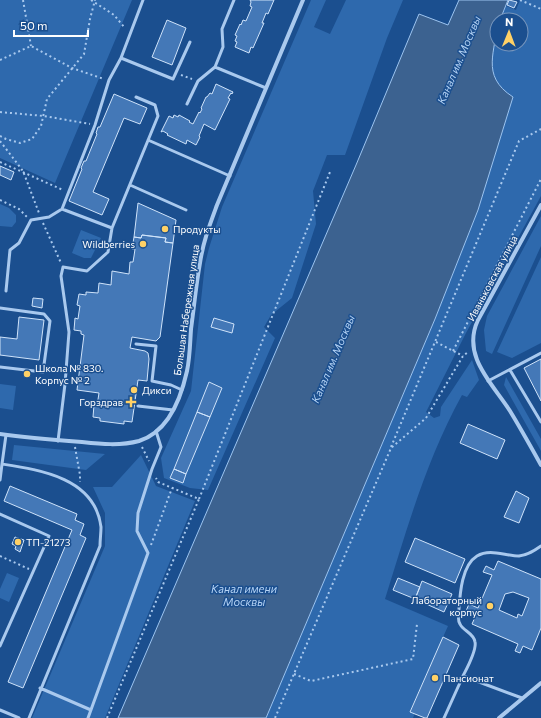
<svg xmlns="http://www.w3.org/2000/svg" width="541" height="718" font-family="Commissioner,sans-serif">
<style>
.green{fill:#2e69ad}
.water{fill:#3c6290;stroke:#9cc4f0}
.building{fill:#4478b7;stroke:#cfe3fa;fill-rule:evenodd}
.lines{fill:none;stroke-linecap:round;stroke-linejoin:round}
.path{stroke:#a9c9ee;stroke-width:2;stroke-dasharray:2 3;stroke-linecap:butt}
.lane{stroke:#a9c9ee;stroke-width:3}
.street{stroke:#a9c9ee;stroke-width:4}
.poi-dot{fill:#ffd166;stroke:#1b4f8f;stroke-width:1.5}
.labels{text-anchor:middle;stroke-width:3;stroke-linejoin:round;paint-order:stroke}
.poi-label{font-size:10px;fill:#fff;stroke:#1b4f8f;text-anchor:start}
.street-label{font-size:10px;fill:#fff;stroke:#1b4f8f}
.water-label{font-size:11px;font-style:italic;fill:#b5d3f5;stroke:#1b4f8f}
</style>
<rect width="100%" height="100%" fill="#1b4f8f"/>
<path class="green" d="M0 0H132L55 183 0 158Z
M311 0H326L314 27 330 34 346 0H403L387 38 345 155H327L313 191 316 224 292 298 271 315 264 327 275 338 208 490 190 488 164 478 161 458 191 391 205 264 209 248 222 207Z
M520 0H541V196L466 333 426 412 434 418 440 416 441 407 472 360 479 380 467 397 462 395C426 460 407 529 385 599L448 626 410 711 415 713 413 718H266L435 319 478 210 503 91 493 75 492 52 497 27V44H521V20H500L506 6 516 10Z
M0 204 9 208 16 215V222L12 227 0 226Z
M541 216V246L492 354 486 351 484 330 487 316Z
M81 230 101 238 91 258H84L72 253Z
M541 257V343L512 358 497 352Z
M506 377 541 439V451L504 385Z
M0 384 16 386 13 410 0 408Z
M14 445 105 454 86 470 12 460Z
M141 455 156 486 195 501 105 718H32L105 546V513L93 487H112Z
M7 573 19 578 9 602 0 598V589Z"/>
<path class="water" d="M459 0H508L500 20H497C497 51 479 75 513 97L478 210 435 319 266 718H118L356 165 419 14 448 25Z"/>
<path class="building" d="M250 0H274L268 14 266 13 262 23H264L253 48 251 47 249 53 235 47 237 42 235 41 237 36 235 35 240 24 241 25 243 20 246 21 252 7 250 6 251 2Z
M509 0 517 2 514 8 507 5Z
M167 20 186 28 172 65 152 57Z
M216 84 233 92 232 94 231 93 228 98 230 99 215 130 204 124 199 136 200 137 196 145 187 140 186 144 167 135 168 134 163 131 161 132 169 116 173 118 174 115 178 117 179 115 190 121 189 122 193 124 199 112 200 113 202 109 201 108 206 97H207L210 93 212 94Z
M114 94 147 108 140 124 124 118 93 192 109 199 102 215 69 201 82 169 81 168 84 161H86L97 134 96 133 98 127H100Z
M0 166 14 172 11 180 0 175Z
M138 203 176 220 173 243 165 242 166 238 142 235 141 238 134 237Z
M142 235 166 238 165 242 173 243 160 337 156 341 132 337 130 348 145 351 148 353 149 359 147 381 138 380 132 422 124 421V424L100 421V418L93 417 94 405 97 406 99 393 77 390 84 335 81 334V331L74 330 75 318 78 319 79 312 80 306 77 305 79 294 86 295V292L98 293 99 283 111 285 112 271 129 274 130 262H133L134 256 135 249H132L134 237 141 238Z
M33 298 43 299 42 308 32 306Z
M19 317 44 320 39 360 0 355V337L17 339Z
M214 318 234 324 232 333 211 327Z
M541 359V401L524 368Z
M209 382 222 388 210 417 197 412Z
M197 412 210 417 186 474 174 469Z
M468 424 505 440 497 459 460 443Z
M174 469 186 474 183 483 170 478Z
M10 486 77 514 75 520 84 524 80 535 86 538 23 688 8 682 72 530 4 501Z
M516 491 529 498 519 523 504 517Z
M15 537 24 540 20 552 15 549 16 546 12 544Z
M415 538 465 559 455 583 405 562Z
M498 561 541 579V628L532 650 523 646 520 653 515 651 518 644 472 624 476 615 466 611 469 604 478 608 492 575 483 572 486 566 494 570ZM513 592 529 598 522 616 518 614 517 618 499 610 505 594Z
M398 578 420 587 415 599 393 590Z
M422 581 452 594 444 612 415 599Z
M443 637 459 645 427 718H425L410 712Z"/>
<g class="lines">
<path class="path" d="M23 0 31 46
M91 0 114 15 125 28
M520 0 541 9
M0 60 31 46 72 68 104 79
M181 75 192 79
M0 112 44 116 90 124
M0 136 6 139 20 143 32 139 41 126 47 99 84 54 90 19 95 0
M0 141 23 171 39 213
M0 162 63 190
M0 200 19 209 27 217
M43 223 61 263
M436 342 463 356
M453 351 541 179
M75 447 80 475V482
M142 447 149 461
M391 447 519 141 541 129
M199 499 330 172
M151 545 172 488
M0 556 29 569
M294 674 311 681 413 659 417 624
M107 718 199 499 158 482 156 478
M275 718 391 448 426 418 463 356 468 352"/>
<path class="lane" d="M121 58 173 79 190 42
M215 67 223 47 222 29 234 0
M187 104 198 81 215 67 266 88
M148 140 230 176
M130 185 186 210
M62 209 112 228 158 116 155 105 136 97
M6 291 10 250 19 243 31 220 49 217 62 209 95 125 109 80 121 58 143 0
M0 308 44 314 50 321 43 372 0 367
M136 344 156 346 152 381 171 385 182 390
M510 370 541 422
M488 381 541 353
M138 406 173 410
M6 435 2 464C41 470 95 478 101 527 101 533 100 540 100 546L29 718
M58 441 65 384 69 332 61 276 63 267 87 271 108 252 112 228
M0 480 2 464
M0 514 49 536 0 646
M463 676C467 668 477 650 475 642 474 633 463 631 460 624 457 620 459 614 459 609 460 593 462 565 477 556 490 548 505 556 519 556 528 555 534 551 541 546
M40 688 91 710
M0 710 19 718
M88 718 148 553 137 531 138 513 152 469 161 447 156 431
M444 718 463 676 522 698"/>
<path class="street" d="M541 205 478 320C461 356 493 384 510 411 521 429 531 447 541 465
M0 434C27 438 54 440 82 442 101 444 120 446 139 441 168 432 181 398 187 371 190 357 190 343 191 329 194 307 196 285 200 263 203 242 210 224 217 205L303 0
M499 718 541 683"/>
</g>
<g class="poi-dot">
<circle cx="165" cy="229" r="4"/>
<circle cx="143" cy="244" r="4"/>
<circle cx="27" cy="374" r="4"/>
<circle cx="134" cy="390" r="4"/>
<path d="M129 396h4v4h4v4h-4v4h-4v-4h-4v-4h4z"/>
<circle cx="18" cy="542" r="4"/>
<circle cx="490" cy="606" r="4"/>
<circle cx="435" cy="678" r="4"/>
</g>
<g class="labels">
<g class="poi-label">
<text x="173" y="233">Продукты</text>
<text x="135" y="248" text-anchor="end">Wildberries</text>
<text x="35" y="372">Школа № 830.<tspan x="35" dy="12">Корпус № 2</tspan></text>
<text x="142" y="394">Дикси</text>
<text x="123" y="406" text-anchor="end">Горздрав</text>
<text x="26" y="546">ТП-21273</text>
<text x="482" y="604" text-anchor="end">Лабораторный<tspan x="482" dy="12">корпус</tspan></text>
<text x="443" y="682">Пансионат</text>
</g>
<g class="street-label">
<text transform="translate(492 278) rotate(-62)" y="4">Иваньковская улица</text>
<text transform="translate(186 310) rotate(-82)" y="4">Большая Набережная улица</text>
</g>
<g class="water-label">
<text transform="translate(459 60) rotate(-67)" y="4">Канал им. Москвы</text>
<text transform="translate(333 359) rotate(-67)" y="4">Канал им. Москвы</text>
<text x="244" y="593">Канал имени<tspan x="244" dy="13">Москвы</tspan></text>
</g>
</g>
<g transform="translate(509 32) rotate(1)"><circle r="19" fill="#1b4f8f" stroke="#7695bc"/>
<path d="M0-3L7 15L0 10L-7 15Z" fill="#ffd166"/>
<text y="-6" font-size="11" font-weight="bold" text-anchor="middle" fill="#ffffff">N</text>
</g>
<path d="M14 30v6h74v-6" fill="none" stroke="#ffffff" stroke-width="2"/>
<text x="20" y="30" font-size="12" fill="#ffffff" stroke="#1b4f8f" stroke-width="3" paint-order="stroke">50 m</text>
</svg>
